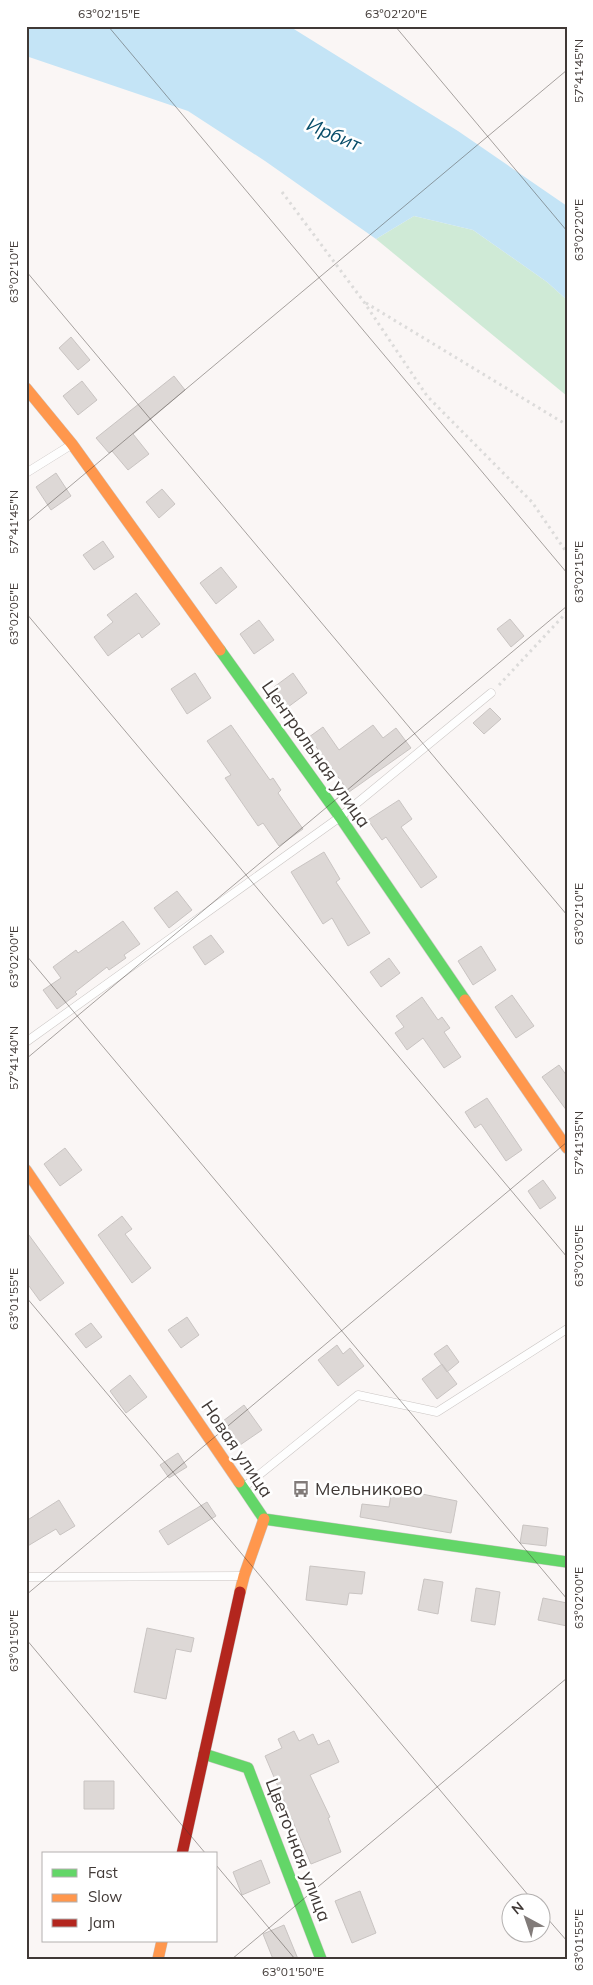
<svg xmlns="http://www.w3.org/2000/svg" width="593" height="1985" font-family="Mulish,sans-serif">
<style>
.green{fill:#cfead6}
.water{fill:#c4e4f6}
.building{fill:#ddd8d6;stroke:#c9c4c2}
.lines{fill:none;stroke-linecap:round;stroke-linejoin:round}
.lane-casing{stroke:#cbc6c4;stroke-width:9}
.fast-casing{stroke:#cbc6c4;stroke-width:12}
.slow-casing{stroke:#cbc6c4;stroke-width:12}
.jam-casing{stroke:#cbc6c4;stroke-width:12}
.path{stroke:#dcdbda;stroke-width:3;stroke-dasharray:2.5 4;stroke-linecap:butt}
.lane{stroke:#fefefe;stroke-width:8}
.fast{stroke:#63d668;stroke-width:11}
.slow{stroke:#ff974d;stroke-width:11}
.jam{stroke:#b3261e;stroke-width:11}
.ticks{fill:none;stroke:#403936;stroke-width:1;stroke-opacity:0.45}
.labels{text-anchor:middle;stroke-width:5;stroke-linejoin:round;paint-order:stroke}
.street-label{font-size:18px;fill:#403936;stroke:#fff}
.poi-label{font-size:18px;fill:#403936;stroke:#fff;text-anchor:start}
.water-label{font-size:19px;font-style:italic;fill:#064c69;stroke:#fff}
.neatline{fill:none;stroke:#403936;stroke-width:2}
.ticks-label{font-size:12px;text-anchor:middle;fill:#403936}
</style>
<rect width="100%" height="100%" fill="#faf6f5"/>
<path class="green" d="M414 216 473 230 547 282 567 300V396L376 239Z"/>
<path class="water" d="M26 26H289L458 131 567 206V300L547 282 473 230 414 216 376 239 265 161 188 111 26 56Z"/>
<path class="building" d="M71 337 90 360 78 370 59 348Z
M174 376 185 390 133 434 149 454 128 470 112 451 109 453 96 438Z
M82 381 97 400 78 415 63 396Z
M56 473 71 496 51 510 36 487Z
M162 489 175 504 159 518 146 502Z
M103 541 114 557 94 570 83 555Z
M221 567 237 587 216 604 200 583Z
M136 593 160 624 142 638 139 633 108 656 94 637 113 622 107 615Z
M510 619 524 636 511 647 497 629Z
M259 620 274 640 254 654 240 634Z
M195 673 211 698 187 714 171 689Z
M293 673 307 693 288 707 274 687Z
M490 708 501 719 484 734 473 723Z
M231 725 270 780 273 778 281 790 278 793 303 829 279 846 263 823 258 826 225 778 231 775 207 741Z
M373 725 383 738 396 728 411 748 349 792 309 737 323 727 339 750Z
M399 800 412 819 401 827 437 877 421 888 386 837 382 840 368 820Z
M324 852 340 879 336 882 370 933 348 946 332 918 323 924 291 872Z
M177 891 192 910 169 928 154 908Z
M123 921 140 944 124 955 126 958 109 970 107 967 75 992 77 994 57 1009 43 990 61 978 53 967 76 950 78 953Z
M211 935 224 952 205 965 193 947Z
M481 946 496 970 473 985 458 961Z
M389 958 400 973 381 987 370 972Z
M512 995 534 1026 516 1038 495 1007Z
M422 997 438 1020 442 1017 450 1028 444 1032 461 1057 444 1068 423 1038 407 1050 395 1033 404 1027 396 1016Z
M559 1065 567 1076V1111L542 1077Z
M487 1098 522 1150 506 1161 481 1124 475 1128 465 1112Z
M65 1148 82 1170 60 1186 44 1164Z
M543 1180 556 1198 540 1209 528 1191Z
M122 1216 132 1229 125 1234 151 1268 132 1283 98 1235Z
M26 1231 64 1283 40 1301 29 1286H26Z
M187 1317 199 1335 181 1348 168 1330Z
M91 1323 102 1337 86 1348 75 1334Z
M337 1345 343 1354 350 1348 364 1366 338 1386 318 1360Z
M447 1345 459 1362 447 1372 434 1354Z
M442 1364 457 1384 437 1399 422 1379Z
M130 1375 147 1397 126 1413 110 1391Z
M244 1405 262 1430 240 1445 223 1421Z
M178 1453 187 1467 169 1478 160 1465Z
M392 1488 457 1501 451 1533 360 1517 362 1504 389 1507Z
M59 1500 75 1526 60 1535 56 1529 26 1547V1521Z
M207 1502 216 1516 168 1545 159 1531Z
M523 1525 548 1528 546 1546 520 1543Z
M310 1566 365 1572 362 1594 349 1593 347 1605 306 1600Z
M424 1579 443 1582 438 1614 418 1610Z
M476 1588 500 1592 495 1625 471 1621Z
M543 1598 567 1603V1626L538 1620Z
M147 1628 194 1638 191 1652 176 1649 166 1699 134 1692Z
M294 1731 299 1741 313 1734 318 1745 329 1740 339 1762 310 1775 330 1817 328 1818 341 1852 311 1864 265 1756 282 1748 278 1739Z
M84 1781H114V1809H84Z
M261 1860 270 1883 242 1895 233 1872Z
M360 1891 376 1933 352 1943 335 1901Z
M284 1925 298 1959H273L263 1934Z"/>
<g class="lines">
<g class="lane-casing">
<path id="lane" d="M26 473 71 445
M26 1042 340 817 491 693
M244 1487 358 1395 437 1412 567 1329
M26 1577 242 1576"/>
</g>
<g class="fast-casing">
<path id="fast" d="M220 650 340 817 465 1000
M239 1482 264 1519 567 1562
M204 1754 248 1768 321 1959"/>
</g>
<g class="slow-casing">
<path id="slow" d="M26 388 72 444 220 650
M465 1000 567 1148
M26 1170 239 1482
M240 1592 244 1576 264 1519
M158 1959 162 1941"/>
</g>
<g class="jam-casing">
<path id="jam" d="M182 1854 240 1592"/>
</g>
<path class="path" d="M282 192 364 302 427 396 532 502 567 553
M366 303 567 425
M499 685 567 612"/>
<use href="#lane" class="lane"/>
<use href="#fast" class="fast"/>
<use href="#slow" class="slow"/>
<use href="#jam" class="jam"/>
</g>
<path class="ticks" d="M108 26 567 573M395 26 567 231M26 271 567 915M26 523 567 70M26 613 567 1257M26 955 567 1599M26 1059 567 606M26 1297 534 1902M26 1595 567 1142M26 1639 206 1854M216 1865 295 1959M540 1910 567 1941M232 1959 567 1678"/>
<defs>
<g id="bus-bare" transform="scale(1.35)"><path d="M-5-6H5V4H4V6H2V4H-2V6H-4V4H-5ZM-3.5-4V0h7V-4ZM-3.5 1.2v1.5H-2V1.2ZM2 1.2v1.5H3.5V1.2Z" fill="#817b79" stroke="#fff" stroke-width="2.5" paint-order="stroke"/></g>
</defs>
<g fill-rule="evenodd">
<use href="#bus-bare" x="301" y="1489"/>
</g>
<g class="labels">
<g class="street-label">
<text transform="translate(316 754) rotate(55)" y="6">Центральная улица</text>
<text transform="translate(237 1449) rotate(56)" y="6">Новая улица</text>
<text transform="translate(298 1850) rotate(69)" y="6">Цветочная улица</text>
</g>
<g class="poi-label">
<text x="315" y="1495">Мельниково</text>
</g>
<g class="water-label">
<text transform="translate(334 134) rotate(23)" y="7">Ирбит</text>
</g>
</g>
<rect width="593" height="1985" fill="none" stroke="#ffffff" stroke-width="55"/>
<rect x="42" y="1852" width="175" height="90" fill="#ffffff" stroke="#b3b0af"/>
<rect x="52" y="1869" width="25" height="8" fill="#63d668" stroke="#b3b0af"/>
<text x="88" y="1878" font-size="15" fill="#403936">Fast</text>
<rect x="52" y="1894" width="25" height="8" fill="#ff974d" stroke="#b3b0af"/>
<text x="88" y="1902" font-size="15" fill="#403936">Slow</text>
<rect x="52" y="1919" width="25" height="8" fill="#b3261e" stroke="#b3b0af"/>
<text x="88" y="1928" font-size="15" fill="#403936">Jam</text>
<g transform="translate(526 1918) rotate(320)"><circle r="24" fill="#ffffff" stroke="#b3b0af"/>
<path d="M0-4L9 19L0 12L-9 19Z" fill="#817b79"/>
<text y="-8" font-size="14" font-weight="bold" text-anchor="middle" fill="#403936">N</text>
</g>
<rect x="28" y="28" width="538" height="1930" class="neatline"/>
<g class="ticks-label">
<text x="109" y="18">63°02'15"E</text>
<text x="396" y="18">63°02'20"E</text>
<text transform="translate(579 71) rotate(-90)" y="4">57°41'45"N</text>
<text transform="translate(579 230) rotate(-90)" y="4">63°02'20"E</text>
<text transform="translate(14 272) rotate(-90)" y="4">63°02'10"E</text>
<text transform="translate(14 522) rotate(-90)" y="4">57°41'45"N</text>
<text transform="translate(579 572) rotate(-90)" y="4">63°02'15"E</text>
<text transform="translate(14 614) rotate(-90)" y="4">63°02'05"E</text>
<text transform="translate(579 914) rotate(-90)" y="4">63°02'10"E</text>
<text transform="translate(14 957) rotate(-90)" y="4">63°02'00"E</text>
<text transform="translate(14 1058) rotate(-90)" y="4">57°41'40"N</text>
<text transform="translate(579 1143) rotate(-90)" y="4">57°41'35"N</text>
<text transform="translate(579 1256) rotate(-90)" y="4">63°02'05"E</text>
<text transform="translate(14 1299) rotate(-90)" y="4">63°01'55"E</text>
<text transform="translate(579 1598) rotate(-90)" y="4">63°02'00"E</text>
<text transform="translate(14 1641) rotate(-90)" y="4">63°01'50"E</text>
<text transform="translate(579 1940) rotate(-90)" y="4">63°01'55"E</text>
<text x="293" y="1976">63°01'50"E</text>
</g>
</svg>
